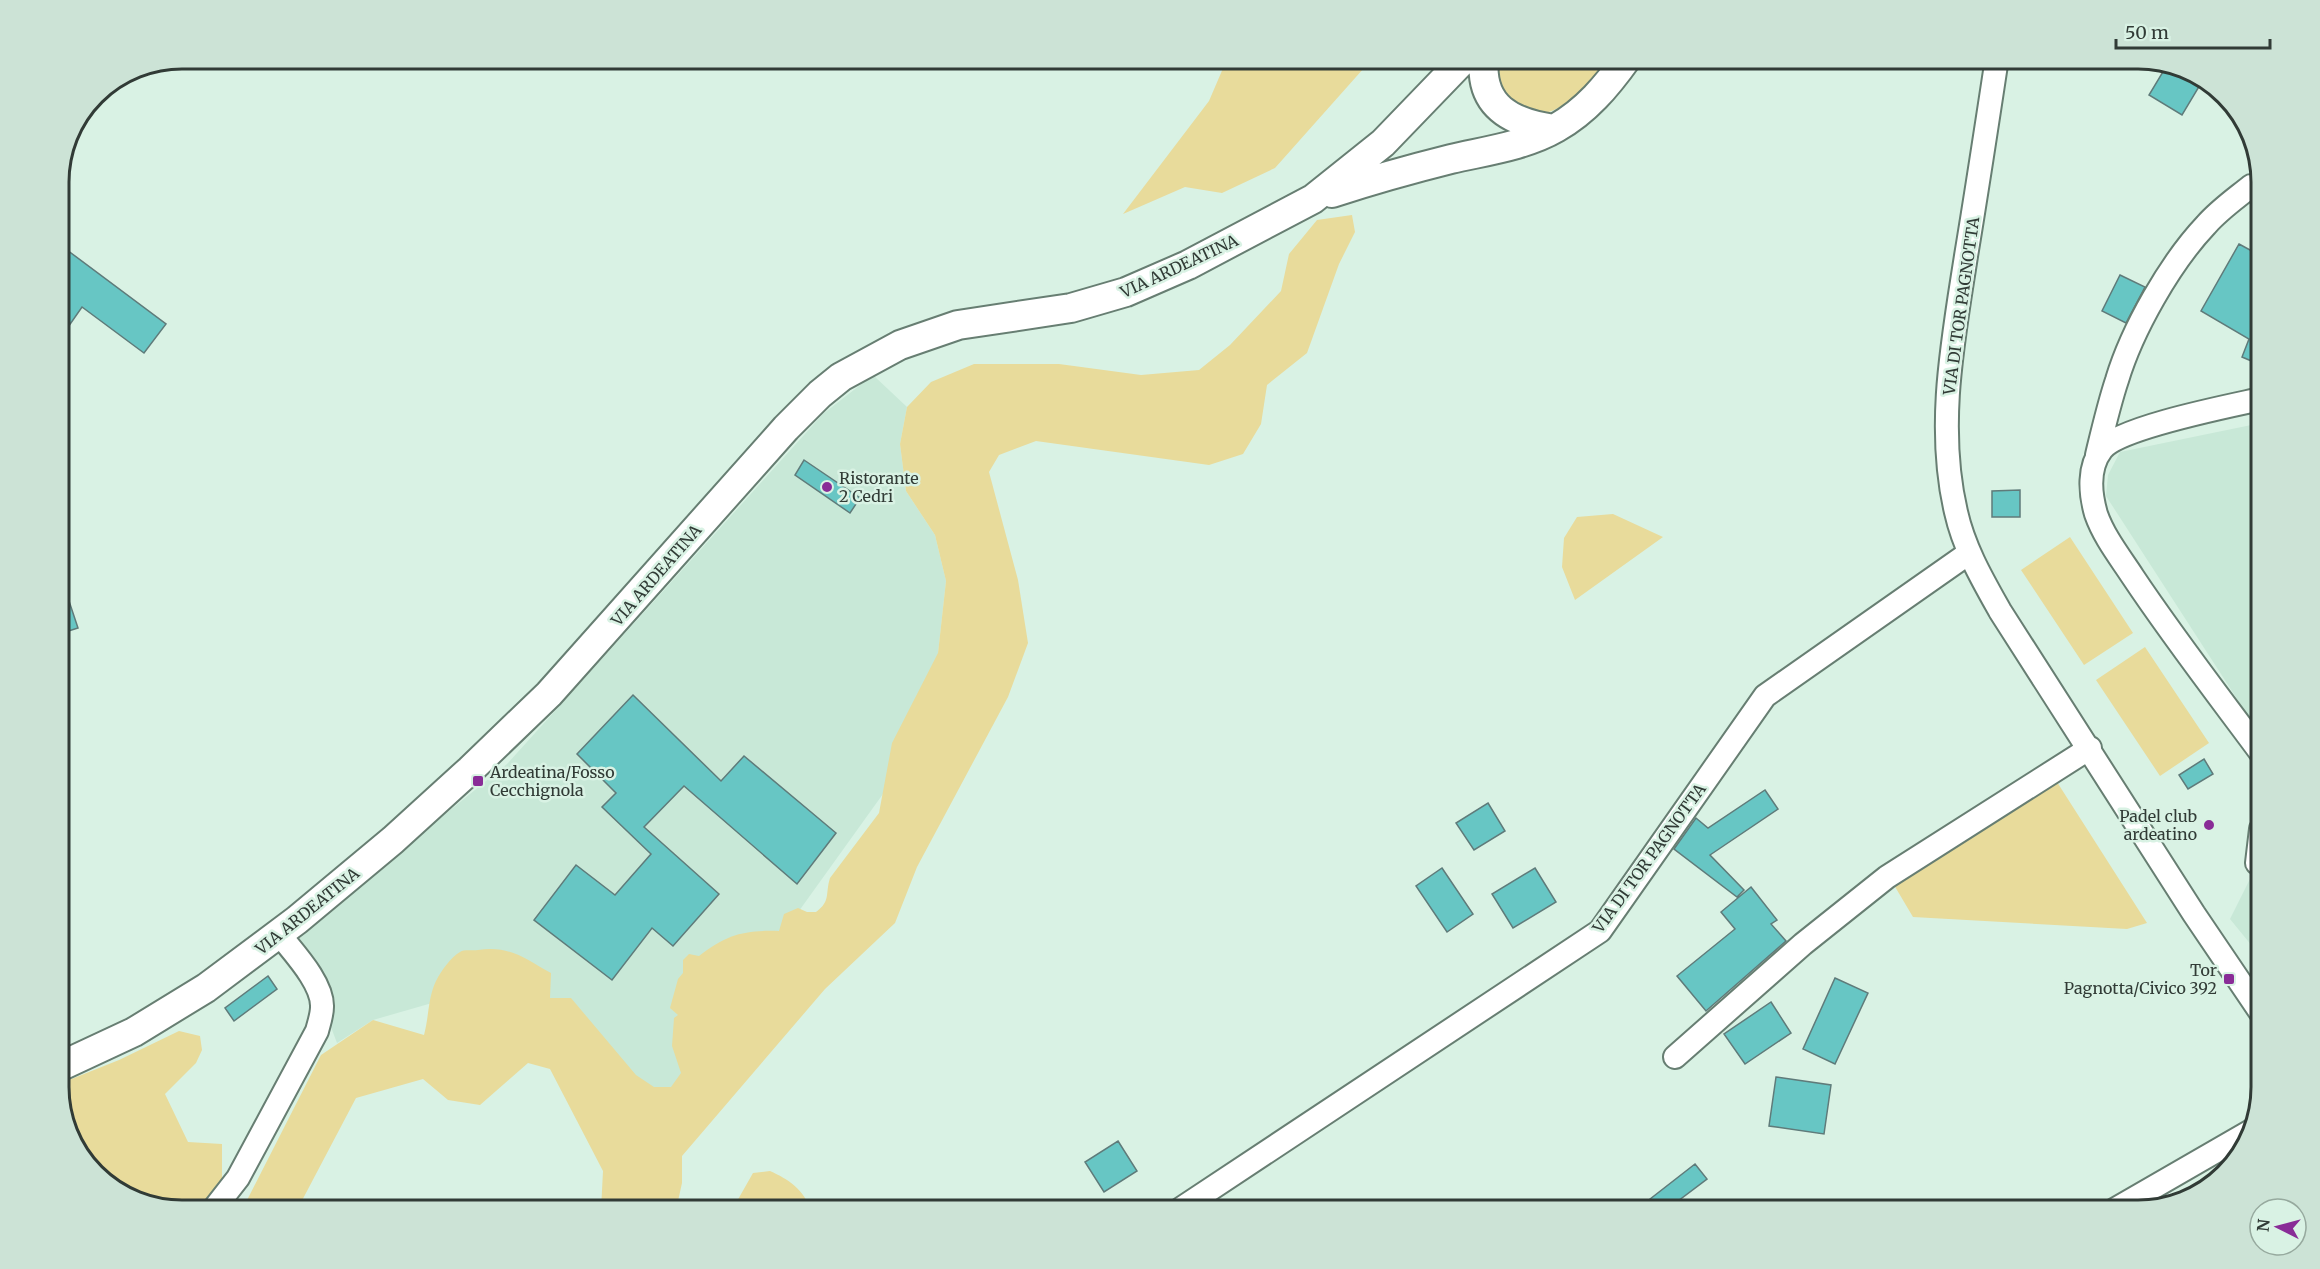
<svg xmlns="http://www.w3.org/2000/svg" width="2320" height="1269" font-family="Merriweather,serif">
<style>
.built{fill:#c8e8d7}
.green{fill:#e8db9b}
.building{fill:#67c6c4;stroke:#5f7b7a;stroke-width:1.5}
.lines{fill:none;stroke-linecap:round;stroke-linejoin:round}
.minor-casing{stroke:#677e72;stroke-width:26}
.major-casing{stroke:#677e72;stroke-width:32}
.minor{stroke:#fff;stroke-width:22}
.major{stroke:#fff;stroke-width:28}
.poi-dot{fill:#892c97;stroke:#d9f2e4;stroke-width:2}
.labels{text-anchor:middle;stroke-width:5;stroke-linejoin:round;paint-order:stroke}
.street-label{font-size:16px;fill:#313b36;stroke:#d9f2e4}
.poi-label{font-size:16px;fill:#313b36;stroke:#d9f2e4;text-anchor:start}
.rim{fill:none;stroke:#313b36;stroke-width:3}
</style>
<rect width="100%" height="100%" fill="#d9f2e4"/>
<path class="built" d="M873 375 907 407 900 444 906 491 935 535 946 581 938 653 954 695 654 1113 505 982 373 1020 337 1043 296 935 507 764 823 414Z
M2261 423V736L2106 496 2108 475 2120 452Z
M2261 857V957L2230 919Z"/>
<path class="green" d="M1227 59H1372L1275 168 1222 193 1185 187 1123 214 1209 101Z
M1495 59H1611C1595 77 1565 114 1537 114 1527 114 1512 105 1502 101Z
M1352 215 1355 232 1339 264 1307 353 1267 385 1261 424 1243 454 1209 465 1036 441 999 455 989 472 1018 580 1028 643 1008 697 917 867 895 923 825 989 682 1156V1183L676 1210H601L603 1171 550 1069 528 1063 480 1105 448 1100 423 1079 356 1098 297 1210H242L321 1055 373 1020 424 1035C429 1017 428 997 436 981 441 971 451 957 460 952 464 949 473 951 478 950 510 945 525 959 551 973L550 998H571L636 1075 654 1087H671L681 1073 672 1046 674 1018 678 1015 670 1008 678 979 683 973V960L689 954 699 956C727 934 745 930 779 931L784 914 798 908 807 912H816C831 901 825 894 830 878L879 813 892 743 938 653 946 581 935 535 906 491 900 444 907 407 931 382 974 364H1059L1141 375 1199 370 1230 345 1281 291 1289 254 1317 220Z
M1613 514 1663 537 1575 600 1562 567 1564 538 1577 517Z
M2070 537 2133 633 2084 665 2021 570Z
M2145 647 2209 743 2160 776 2096 680Z
M2057 782 2147 923 2127 929 1913 917 1894 885Z
M179 1031 200 1036 202 1050 196 1063 165 1094 188 1142 222 1144V1188L207 1210H182L127 1198 79 1155 59 1095V1084L119 1060Z
M770 1171C788 1179 805 1190 810 1210H732L753 1173Z"/>
<path class="building" d="M2167 65 2193 71 2203 80 2182 115 2149 95Z
M59 244 166 324 144 353 82 307 59 340Z
M2239 244 2261 256V295L2252 311 2259 314 2261 311V365L2242 357 2249 339 2201 311Z
M2120 275 2145 287 2126 323 2102 311Z
M804 460 860 498 850 513 795 475Z
M2020 490V517H1992V491Z
M59 580H62L78 628 59 634Z
M633 695 721 781 744 756 836 833 797 884 684 786 644 827 719 894 673 946 652 928 612 980 534 920 576 865 615 895 651 854 602 807 616 793 577 754Z
M2204 759 2213 774 2188 789 2179 775Z
M1765 790 1778 809 1710 855 1744 890 1737 897 1674 849 1696 818 1708 828Z
M1488 803 1505 831 1474 850 1456 823Z
M1442 868 1473 914 1447 932 1416 886Z
M1535 868 1556 902 1513 928 1492 894Z
M1751 887 1777 920 1771 924 1786 941 1706 1011 1677 976 1735 929 1721 912Z
M268 976 277 989 234 1021 225 1008Z
M1835 978 1868 993 1835 1064 1803 1049Z
M1771 1002 1791 1033 1745 1064 1724 1034Z
M1776 1077 1831 1085 1824 1134 1769 1126Z
M1118 1141 1137 1171 1104 1192 1085 1162Z
M1695 1164 1707 1179 1666 1210H1636Z"/>
<g class="lines">
<g class="minor-casing">
<path id="minor" d="M1997 58C1987 124 1977 190 1966 256 1953 340 1936 427 1956 512 1964 548 1982 579 2000 611L2194 914 2261 1013
M2261 399C2230 406 2121 427 2102 449 2088 467 2090 493 2096 514 2104 537 2120 557 2133 577 2173 637 2218 695 2261 753
M2097 455C2103 430 2109 404 2117 380 2132 330 2170 263 2206 225 2219 210 2235 199 2251 186
M2257 863 2261 829
M1675 1057 1803 944 1887 877 2090 748
M213 1210 238 1178 317 1031C319 1023 322 1015 322 1007 323 983 293 952 279 934
M1179 1210 1600 931 1765 696 1969 553
M2114 1210 2251 1131"/>
</g>
<g class="major-casing">
<path id="major" d="M1484 58C1479 107 1512 123 1554 129
M1332 193C1372 180 1411 169 1451 159 1485 151 1525 146 1556 128 1586 111 1607 86 1627 58
M59 1067 134 1032 206 988 297 920 393 840 470 770 549 694 786 428 820 394 841 377 900 345 958 325 1071 308 1126 292 1188 265 1313 199 1383 143 1465 58"/>
</g>
<use href="#minor" class="minor"/>
<use href="#major" class="major"/>
</g>
<g class="poi-dot">
<circle cx="827" cy="487" r="6"/>
<rect x="472" y="775" width="12" height="12" rx="3"/>
<circle cx="2209" cy="825" r="6"/>
<rect x="2223" y="973" width="12" height="12" rx="3"/>
</g>
<g class="labels">
<g class="street-label">
<text transform="translate(1179 266) rotate(-25)" y="6">VIA ARDEATINA</text>
<text transform="translate(1961 306) rotate(-82)" y="6">VIA DI TOR PAGNOTTA</text>
<text transform="translate(656 575) rotate(-49)" y="6">VIA ARDEATINA</text>
<text transform="translate(1649 858) rotate(-54)" y="6">VIA DI TOR PAGNOTTA</text>
<text transform="translate(307 911) rotate(-39)" y="6">VIA ARDEATINA</text>
</g>
<g class="poi-label">
<text x="839" y="484">Ristorante<tspan x="839" dy="18">2 Cedri</tspan></text>
<text x="490" y="778">Ardeatina/Fosso<tspan x="490" dy="18">Cecchignola</tspan></text>
<text x="2197" y="822" text-anchor="end">Padel club<tspan x="2197" dy="18">ardeatino</tspan></text>
<text x="2217" y="976" text-anchor="end">Tor<tspan x="2217" dy="18">Pagnotta/Civico 392</tspan></text>
</g>
</g>
<path d="M0 0H2320V1269H0ZM182 69H2138A113 113 0 0 1 2251 182V1087A113 113 0 0 1 2138 1200H182A113 113 0 0 1 69 1087V182A113 113 0 0 1 182 69Z" fill="#cce3d6" fill-rule="evenodd"/>
<path class="rim" d="M182 69H2138A113 113 0 0 1 2251 182V1087A113 113 0 0 1 2138 1200H182A113 113 0 0 1 69 1087V182A113 113 0 0 1 182 69Z"/>
<g transform="translate(2278 1227) rotate(276)"><circle r="28" fill="#d9f2e4" stroke="#96a99e" stroke-width="1.5"/>
<path d="M0-4.5L10 22L0 15L-10 22Z" fill="#892c97"/>
<text y="-9" font-size="16" font-weight="bold" text-anchor="middle" fill="#313b36">N</text>
</g>
<path d="M2116 39v9h154v-9" fill="none" stroke="#313b36" stroke-width="3"/>
<text x="2125" y="39" font-size="18" fill="#313b36" stroke="#d9f2e4" stroke-width="4.5" paint-order="stroke">50 m</text>
</svg>
